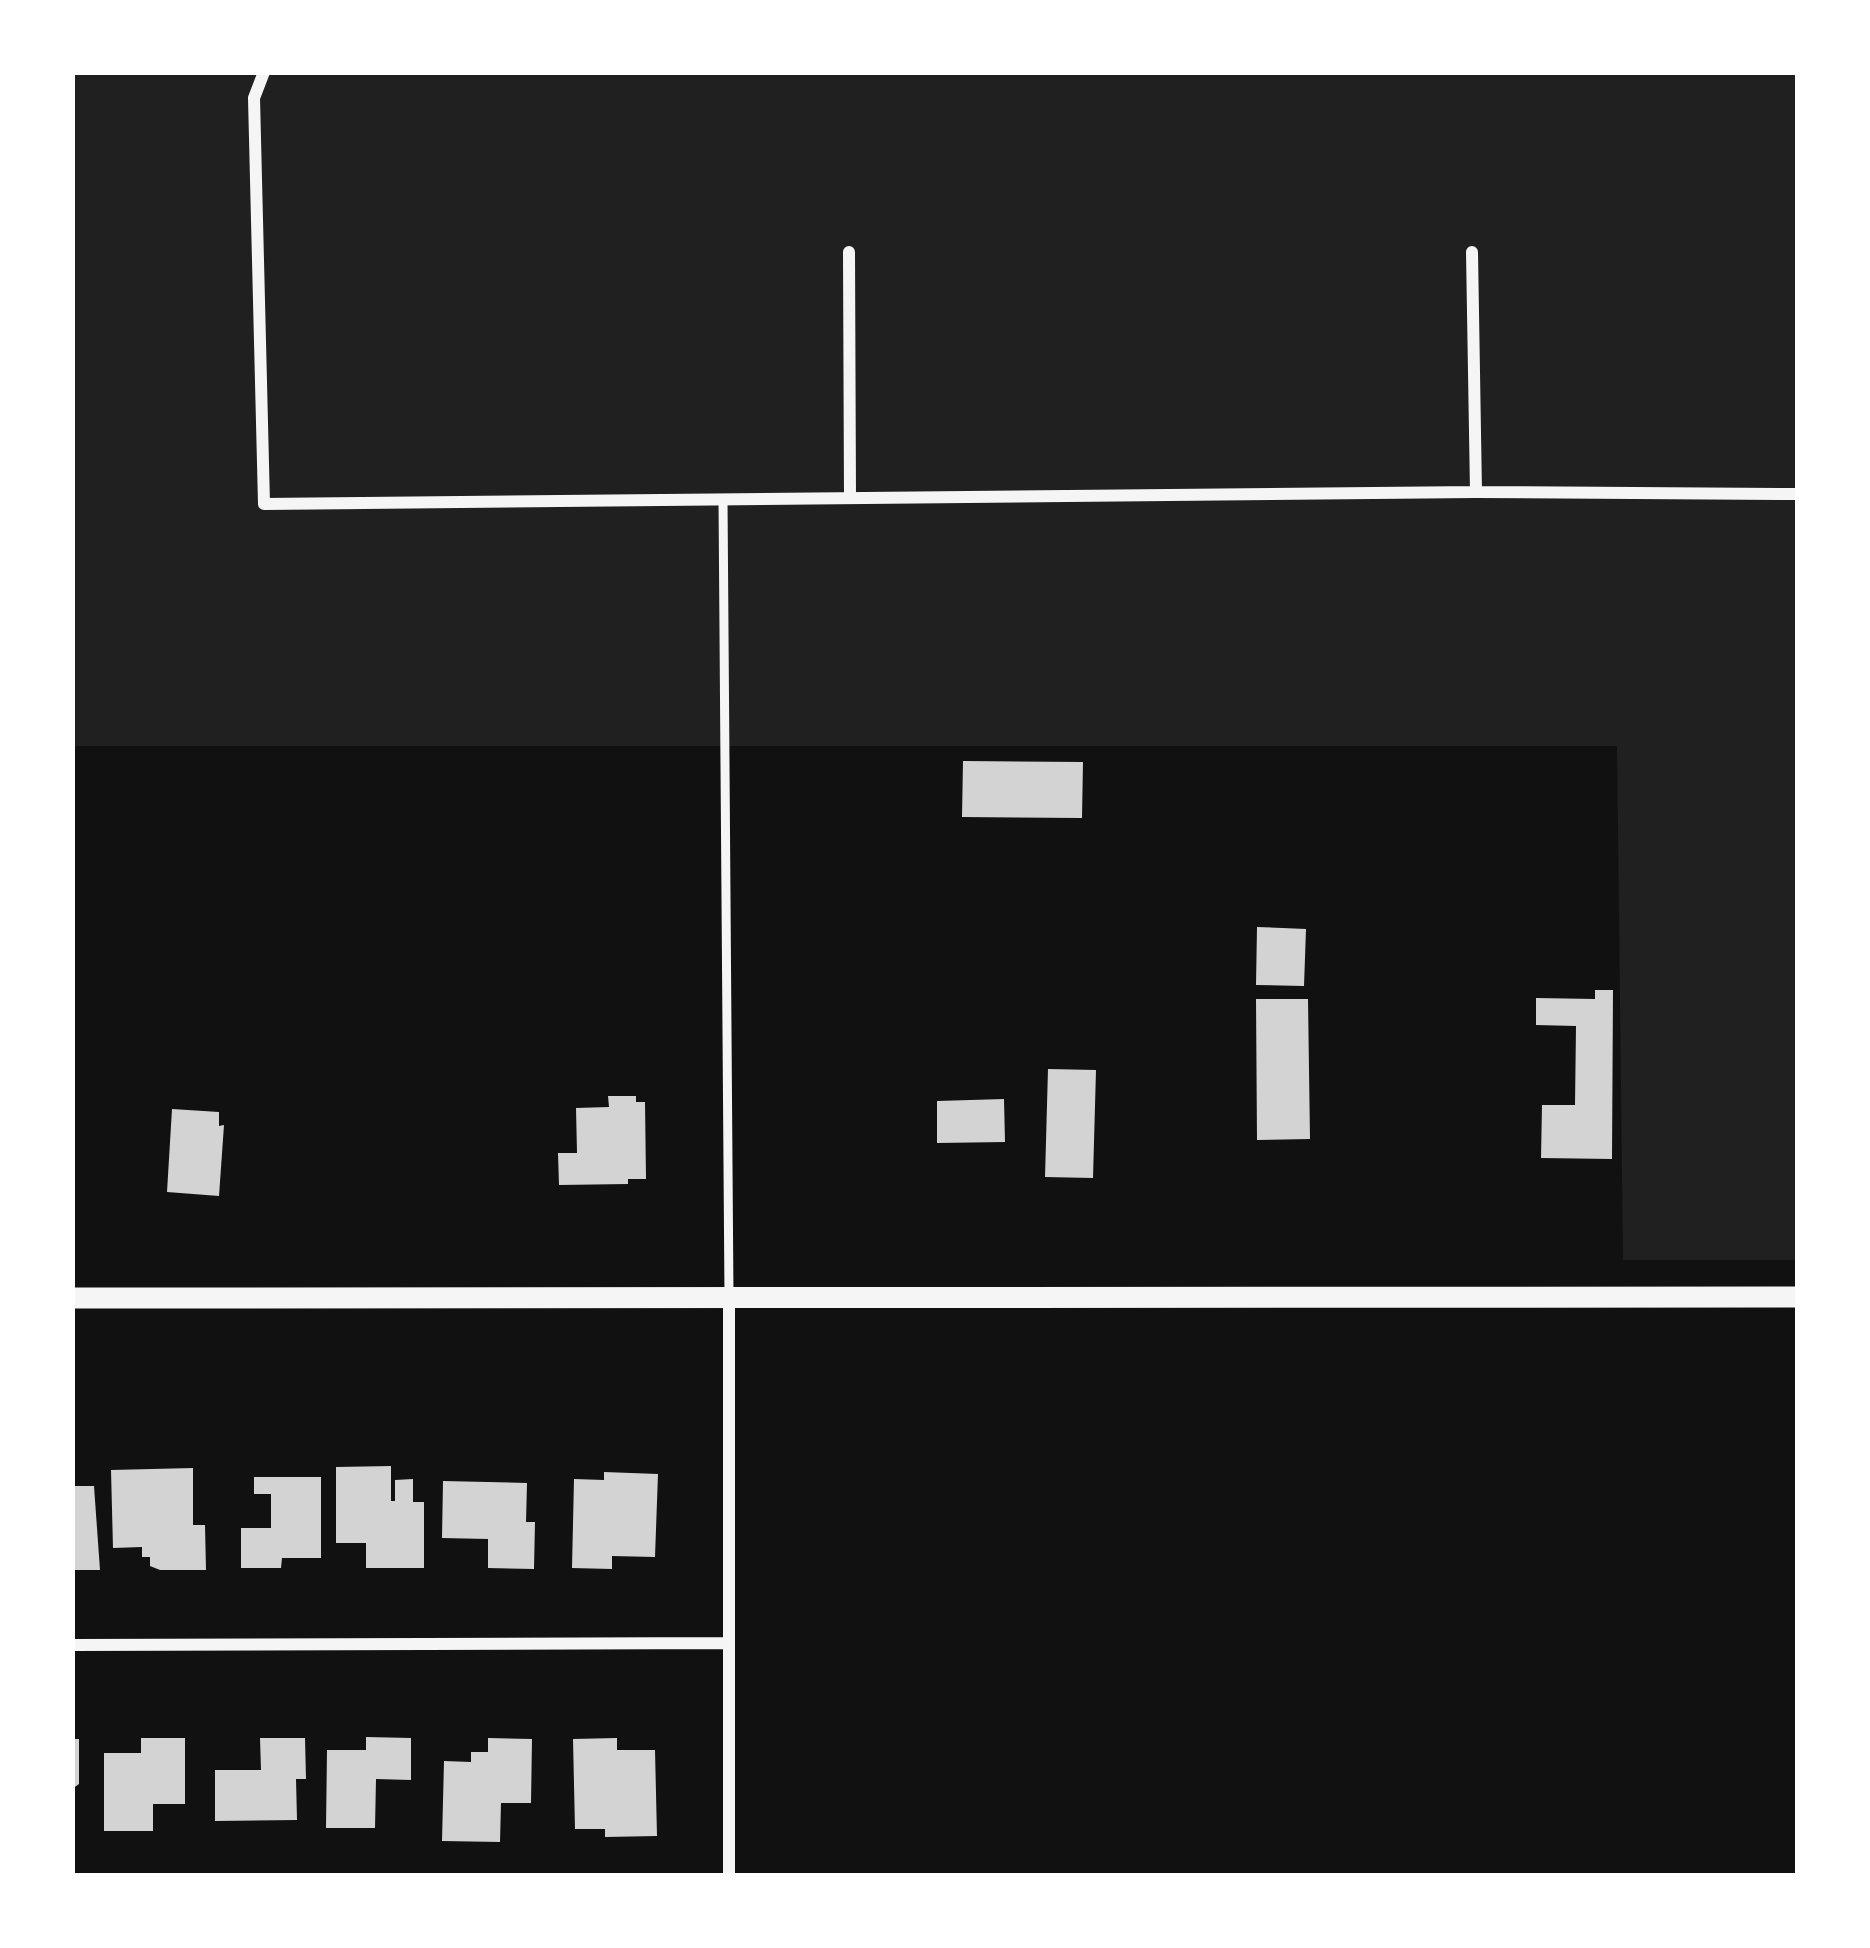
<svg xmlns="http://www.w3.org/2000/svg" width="1870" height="1948" font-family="'IBM Plex Sans',sans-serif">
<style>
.green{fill:#202020}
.building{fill:#d3d3d3}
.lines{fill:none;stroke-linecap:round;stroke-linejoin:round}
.service{stroke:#f5f5f5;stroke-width:9}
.minor{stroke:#f5f5f5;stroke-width:12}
.tertiary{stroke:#f5f5f5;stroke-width:21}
</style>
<rect width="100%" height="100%" fill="#111"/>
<path class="green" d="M72 72H1798V1260H1623L1617 746H72Z"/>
<path class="building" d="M963 761 1083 762 1082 818 962 817Z
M1257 927 1306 929 1304 986 1256 985Z
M1595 990H1613L1612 1159 1541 1158 1542 1105H1575L1576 1026 1536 1025V998L1595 999Z
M1256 999H1308L1310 1139 1257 1140Z
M1048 1069 1096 1070 1093 1178 1045 1177Z
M608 1096H636V1102H645L646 1179H628V1184L559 1185 558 1153H577L576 1108 609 1107Z
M1004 1099 1005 1142 937 1143V1101Z
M172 1109 219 1112V1126L224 1125 219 1196 167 1192Z
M391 1466V1501H395V1480L413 1479V1502H424V1568H366V1543H336V1467Z
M193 1468V1525H205L206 1570H160L150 1566V1557H142V1547L113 1548 111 1470Z
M604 1472 658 1474 655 1557 612 1556V1569L572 1568 574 1479 604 1480Z
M254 1477H321V1558H282L281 1568H241V1528H271V1494H254Z
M443 1481 527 1483 526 1522H535L534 1569 488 1568V1539L442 1538Z
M72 1486H94L100 1570H72Z
M366 1737 411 1738V1780L376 1779 375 1828H326L327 1750H366Z
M141 1738H185V1804H153V1831H104V1753H141Z
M260 1738H305L306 1779H296L297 1820 215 1821V1770H261Z
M488 1738 532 1739 531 1803H501L500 1842 442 1841 444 1761 471 1762V1752H488Z
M617 1738V1750H655L657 1836 605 1837V1829H575L573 1739Z
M72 1739H79V1784L72 1789Z"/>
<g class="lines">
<path class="service" d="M723 499 729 1298"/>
<path class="minor" d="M264 72 254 98 264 504 1476 492 1798 494
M849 252 850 498
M1472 252 1476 492
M729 1298V1876
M72 1645 728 1643"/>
<path class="tertiary" d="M72 1298 1798 1297"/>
</g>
<rect width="1870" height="1948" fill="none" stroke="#ffffff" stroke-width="150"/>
</svg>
